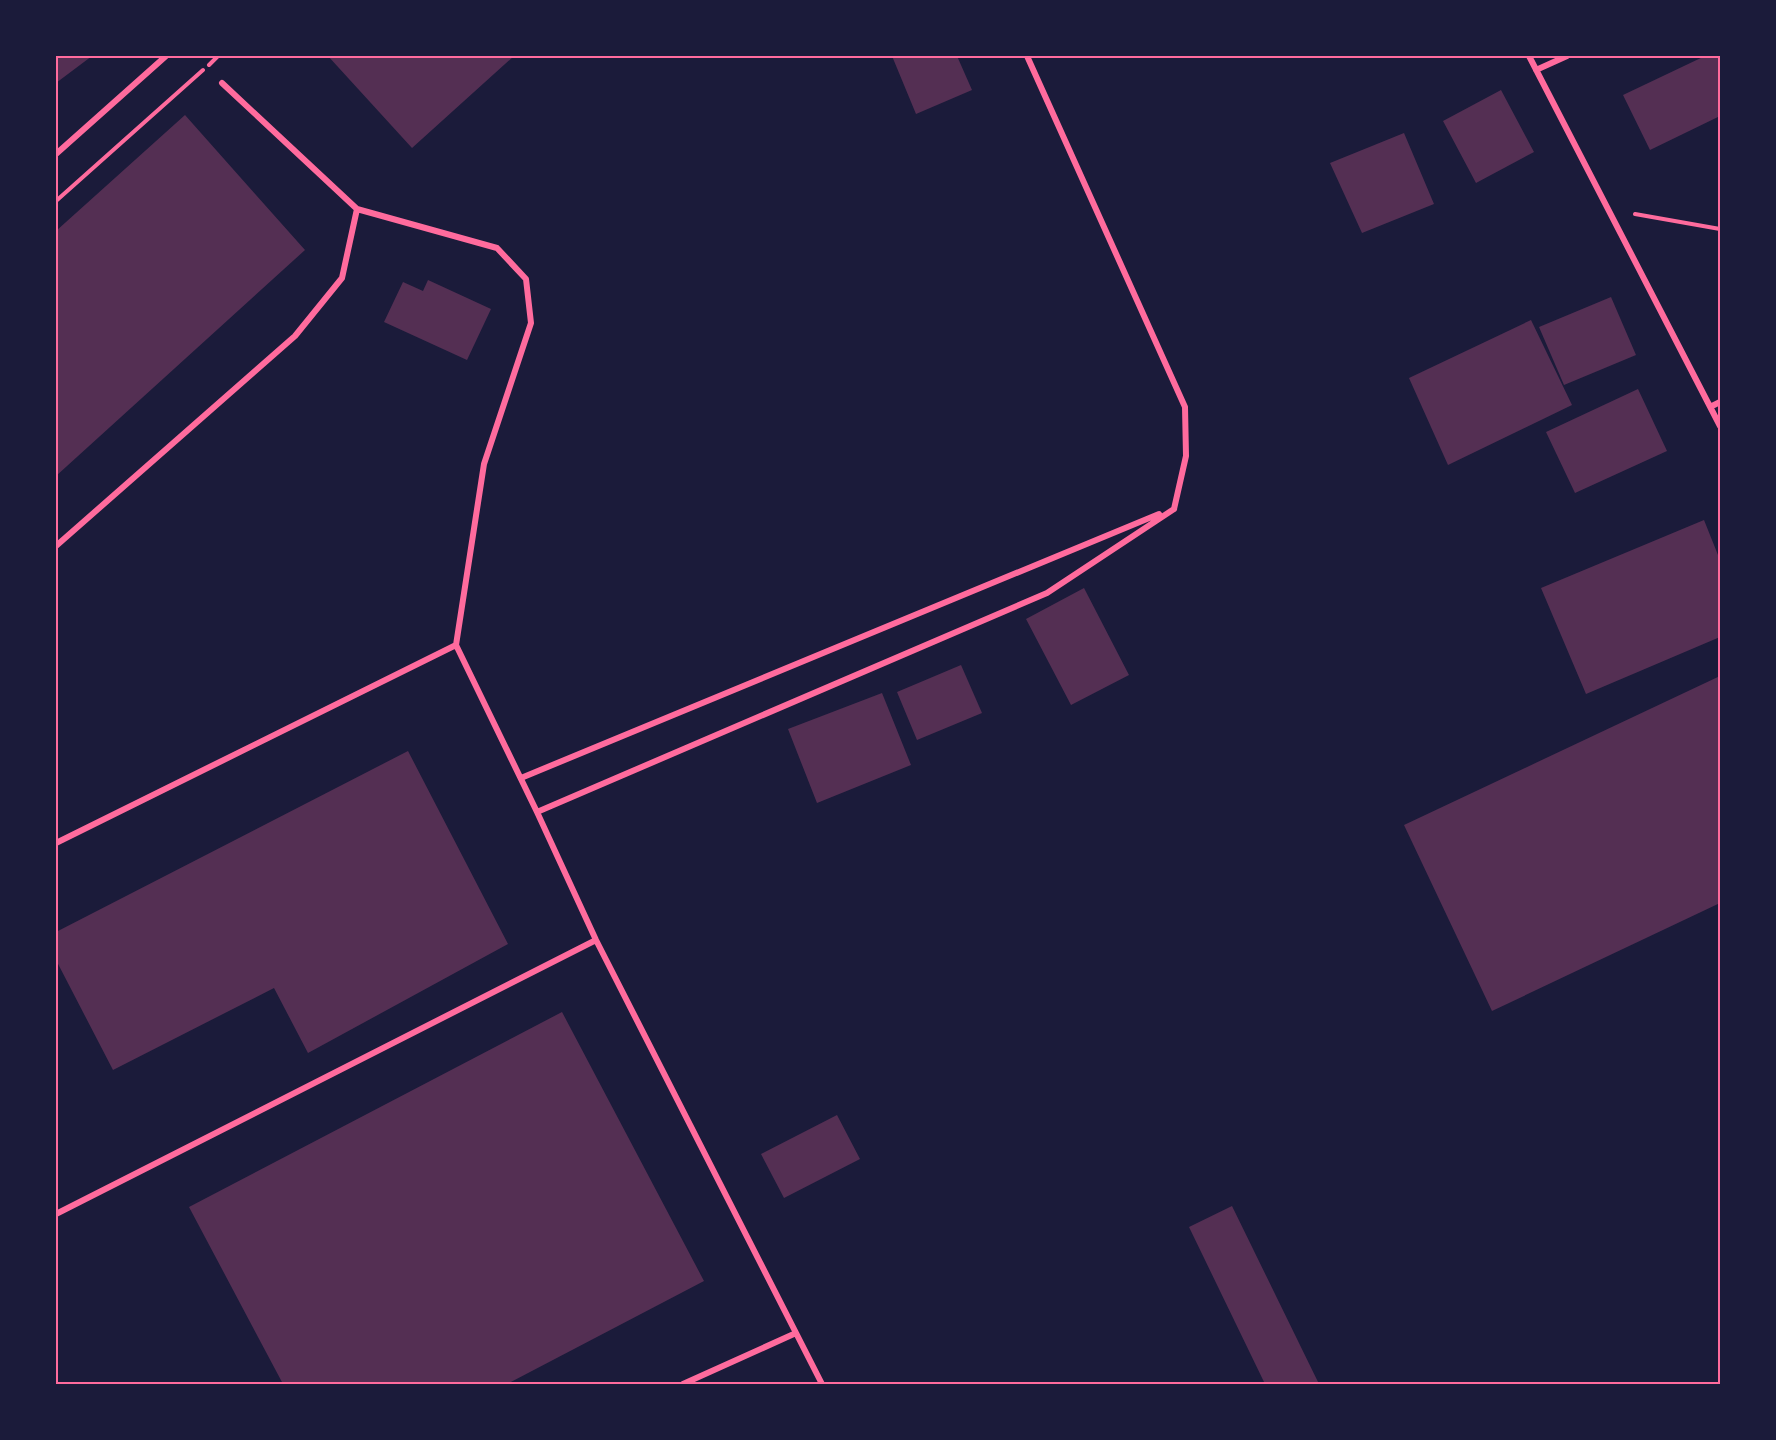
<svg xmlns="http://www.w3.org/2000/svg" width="1776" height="1440" font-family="Roboto,sans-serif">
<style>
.building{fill:#542f53}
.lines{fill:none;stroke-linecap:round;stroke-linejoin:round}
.path{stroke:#ff6b9d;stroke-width:4}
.minor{stroke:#ff6b9d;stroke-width:6}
.neatline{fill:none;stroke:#ff6b9d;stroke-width:2}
</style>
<rect width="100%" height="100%" fill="#1b1b3a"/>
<path class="building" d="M56 56H92L56 83Z
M328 56H514L412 148Z
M892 56H957L972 90 916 114Z
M1705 56H1720V116L1650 150 1623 95Z
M1501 90 1534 152 1476 183 1443 121Z
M185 115 305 250 56 476V231Z
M1404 133 1434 204 1362 233 1330 163Z
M428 280 491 309 467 360 384 322 403 282 423 291Z
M1611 297 1636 355 1564 385 1539 327Z
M1531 320 1572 405 1448 465 1409 378Z
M1638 389 1667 451 1575 493 1546 432Z
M1704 520 1720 560V637L1586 694 1541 588Z
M1084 588 1129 675 1071 705 1026 619Z
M961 665 982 713 917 740 897 692Z
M1720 676V903L1492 1011 1404 825Z
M882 693 911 765 817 803 788 729Z
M408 751 508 944 308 1053 274 988 113 1070 56 960V932Z
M562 1012 704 1281 507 1384H283L189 1207Z
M837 1115 860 1159 784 1198 761 1154Z
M1232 1206 1319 1384H1265L1189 1227Z"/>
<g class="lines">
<path class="path" d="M209 65 218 56
M56 201 203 70
M1635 214 1720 229"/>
<path class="minor" d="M1027 56 1185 407 1186 456 1174 509
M1529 56 1720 426
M1536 70 1567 56
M222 83 357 209 497 248 526 279 531 323 484 464 456 645 537 812 596 940 822 1384
M56 154 166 56
M1712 406 1720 402
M56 546 295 336 342 278 357 209
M521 778 1159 514
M537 812 1047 593 1174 509
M56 843 456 645
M56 1214 596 940
M683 1384 796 1333"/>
</g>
<rect width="1776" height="1440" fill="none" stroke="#1b1b3a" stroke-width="114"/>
<rect x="57" y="57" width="1662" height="1326" class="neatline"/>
</svg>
